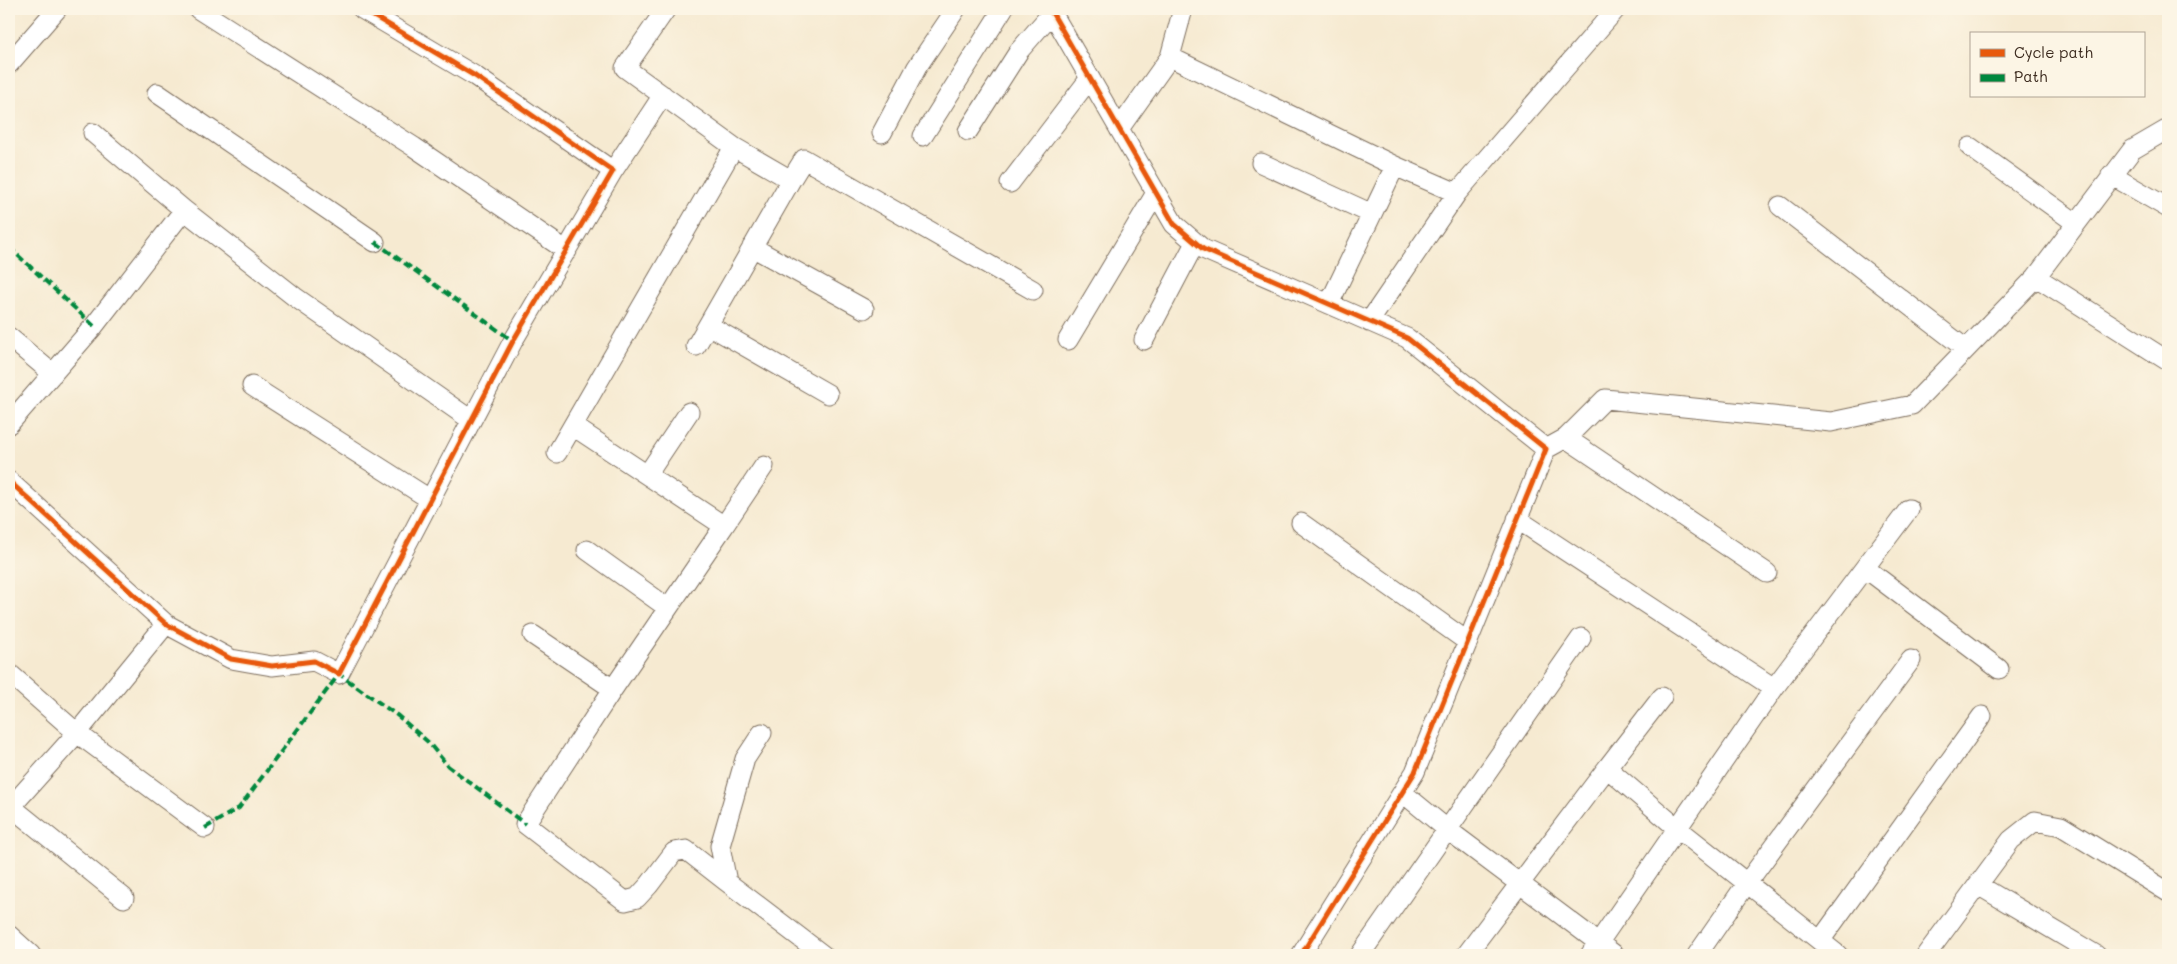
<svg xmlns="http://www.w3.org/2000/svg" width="2177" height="964" font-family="Mali,sans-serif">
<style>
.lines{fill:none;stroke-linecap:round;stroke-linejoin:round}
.street-casing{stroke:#7c6d5d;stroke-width:21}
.street{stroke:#fff;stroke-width:19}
.quiet{stroke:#00873e;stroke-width:4;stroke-dasharray:8 4;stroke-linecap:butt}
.cycleway-casing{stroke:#fcf5e5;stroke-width:8}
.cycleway{stroke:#e8590c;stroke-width:5}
</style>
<rect width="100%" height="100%" fill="#fcf5e5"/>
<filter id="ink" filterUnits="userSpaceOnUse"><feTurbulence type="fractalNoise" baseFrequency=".02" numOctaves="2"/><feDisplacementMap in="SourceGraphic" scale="10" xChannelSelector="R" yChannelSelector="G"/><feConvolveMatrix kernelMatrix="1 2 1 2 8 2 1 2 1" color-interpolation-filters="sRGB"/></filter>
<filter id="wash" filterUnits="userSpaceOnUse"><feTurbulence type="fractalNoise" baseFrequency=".0096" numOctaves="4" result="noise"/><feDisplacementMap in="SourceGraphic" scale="20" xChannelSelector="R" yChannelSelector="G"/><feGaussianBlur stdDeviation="1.12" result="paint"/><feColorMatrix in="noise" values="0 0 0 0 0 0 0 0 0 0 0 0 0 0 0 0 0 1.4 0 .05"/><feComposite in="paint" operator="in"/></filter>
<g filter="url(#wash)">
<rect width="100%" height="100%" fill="#f6ead1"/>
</g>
<g filter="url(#ink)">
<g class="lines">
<g class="street-casing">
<path id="street" d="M198 9 414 147 567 251
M1050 9 1174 224 1203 249 1407 338 1546 449 1415 772 1301 955
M1170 57 1183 9
M9 64 57 9
M157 93 375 242
M1119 129 1170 57 1395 166 1457 193
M968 131 1019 51 1051 14
M93 133 184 210 295 297 471 420
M882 133 917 67 956 9
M923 136 1003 9
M1970 147 2076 223
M1261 163 1372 214
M613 171 663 95
M2111 175 2168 208
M791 180 804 159 1033 290
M1010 183 1090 78
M1780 206 1966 349
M752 247 864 309
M2036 277 2168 361
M1329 304 1395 166
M1369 322 1457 193 1616 9
M708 325 828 394
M9 337 53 374
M1068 340 1156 193
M1144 340 1195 243
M696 346 791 180 734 147
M252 386 431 500
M9 424 94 326 184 210
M573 426 724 526 613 689 525 824 625 901 637 898 649 885 674 852 686 850 727 882
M1566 438 1767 573
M1546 449 1566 438 1605 399 1831 422 1912 405 2036 277 2132 150 2168 129
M557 453 734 147 625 68 666 9
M647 475 689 412
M9 481 166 624 231 659 272 666 314 661 339 674 513 341 613 171 475 76 362 9
M1517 519 1774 688
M1301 523 1468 642
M724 526 764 466
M587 550 668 608
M1865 568 1999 669
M533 635 613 689
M9 673 77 733 205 828
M762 733 745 759 720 846 727 882 823 955
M1607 768 1662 697
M1403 793 1448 830 1615 955
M9 805 124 898
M9 809 77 733 166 624
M1978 885 2096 955
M9 935 31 955
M1820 941 1982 716
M1360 955 1581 638
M1466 955 1607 768 1677 828 1838 955
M1590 955 1774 688 1909 509
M1697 955 1747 883 1911 660
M1926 955 2011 840 2035 821 2061 826 2168 892"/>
</g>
<use href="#street" class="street"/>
<path class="quiet" d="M375 242 513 341
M9 247 94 326
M205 828 239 808 339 674 398 716 428 742 448 766 525 824"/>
<g class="cycleway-casing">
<path id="cycleway" d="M1050 9 1174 224 1203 249 1407 338 1546 449 1415 772 1301 955
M9 481 166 624 231 659 272 666 314 661 339 674 513 341 613 171 475 76 362 9"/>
</g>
<use href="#cycleway" class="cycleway"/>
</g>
</g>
<rect width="2177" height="964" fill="none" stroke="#fcf5e5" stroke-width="30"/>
<rect x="1970" y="32" width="175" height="65" fill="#fcf5e5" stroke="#afa495"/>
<rect x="1980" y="49" width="25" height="8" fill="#e8590c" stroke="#afa495"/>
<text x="2014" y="58" font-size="15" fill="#3b2a1e">Cycle path</text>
<rect x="1980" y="74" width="25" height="8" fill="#00873e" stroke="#afa495"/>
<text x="2014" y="82" font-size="15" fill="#3b2a1e">Path</text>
</svg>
